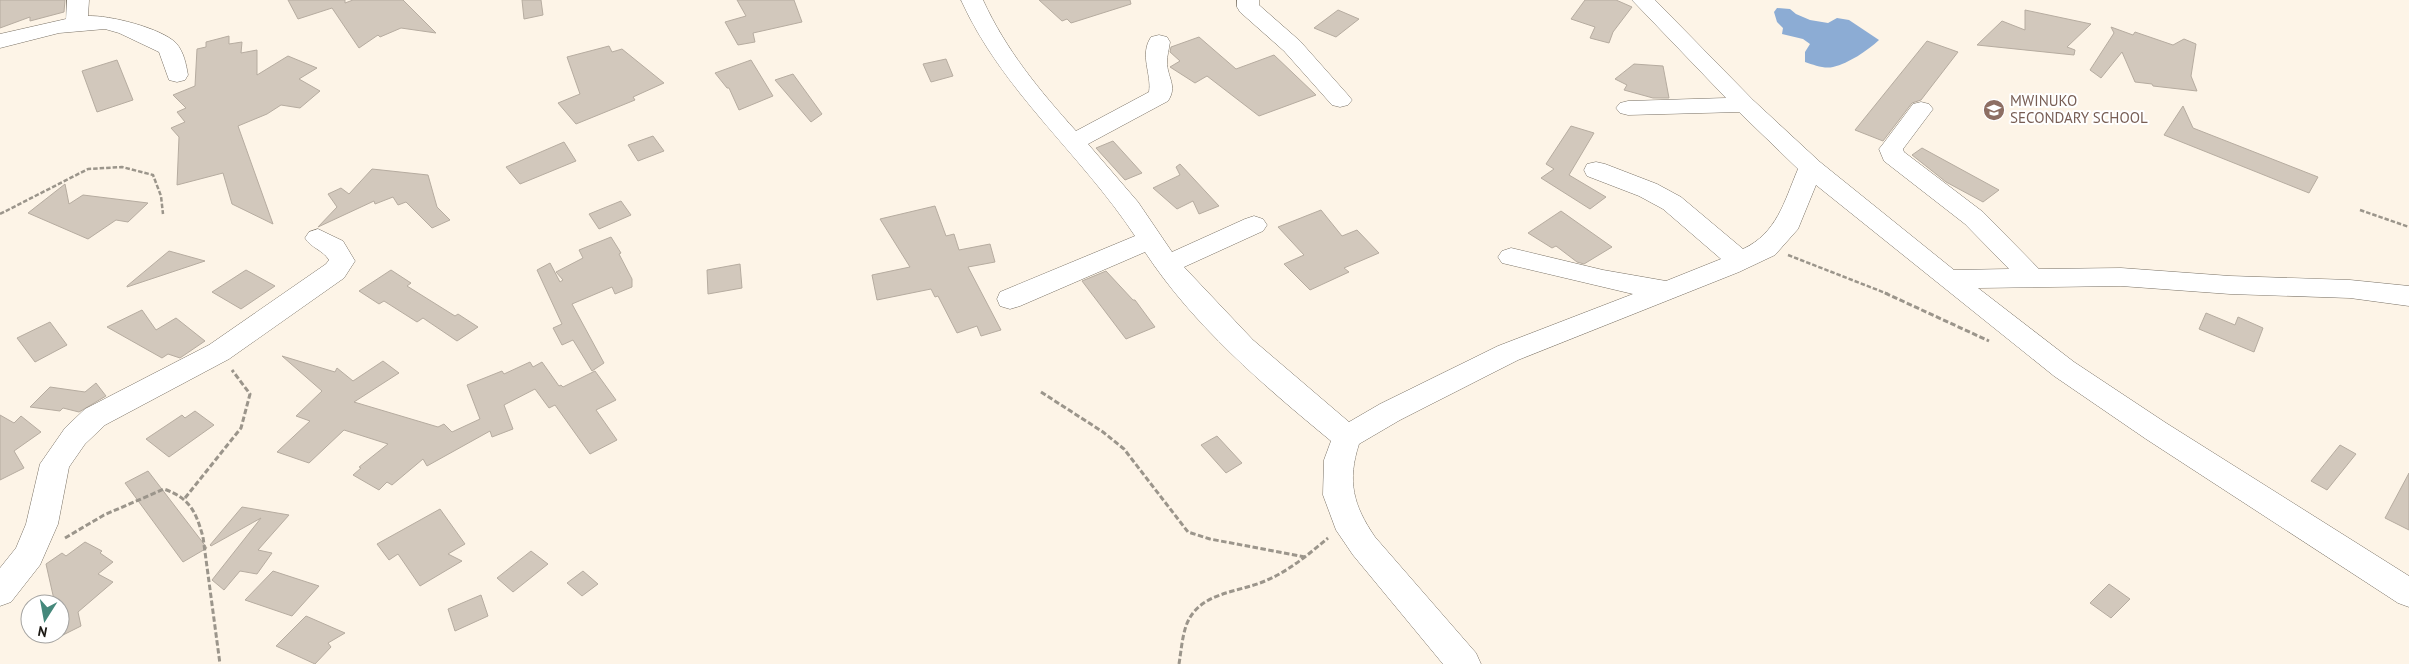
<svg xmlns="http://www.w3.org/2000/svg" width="2409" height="664" font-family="'PT Sans',sans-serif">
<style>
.water{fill:#8cacd4}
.building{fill:#d2c8bc;stroke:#b6aca0}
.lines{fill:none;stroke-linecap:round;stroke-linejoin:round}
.minor-casing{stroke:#797165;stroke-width:1}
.path-far1{stroke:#9b958b;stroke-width:2.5;stroke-dasharray:4.5 2;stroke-linecap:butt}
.path{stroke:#9b958b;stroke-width:3;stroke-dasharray:5.5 2.5;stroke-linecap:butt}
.minor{fill:#fff;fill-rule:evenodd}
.labels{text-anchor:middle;stroke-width:4;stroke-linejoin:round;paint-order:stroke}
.education-label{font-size:15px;fill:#785e54;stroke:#fff;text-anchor:start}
</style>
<rect width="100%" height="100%" fill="#fdf4e7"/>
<path class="water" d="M1777 8 1790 9 1796 14 1810 20 1828 23 1837 18 1849 20 1879 40C1867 51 1849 63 1833 67 1824 69 1814 65 1805 62V52L1810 44 1803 39 1782 34 1783 28 1777 22 1774 12Z"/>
<path class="building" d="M0 0H65L64 12 30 21V17L0 28Z
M288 0H345V3L353 0H403L436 33 401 28 380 37 378 35 359 48 332 8 298 19Z
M522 0H541L543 15 524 19Z
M737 0H794L802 22 753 33 755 42 738 45 725 22 746 16Z
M1039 0H1130L1131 4 1071 23 1067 19 1062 21Z
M1585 0H1616L1632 7 1613 32 1609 43 1590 38 1595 27 1571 19Z
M1338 10 1359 19 1336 37 1314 28Z
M2025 10 2091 24 2067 47 2075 50 2074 55 1977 45 2002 21 2025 30Z
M2111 27 2133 35 2135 32 2173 45 2184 39 2196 44 2191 76 2197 91 2153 86 2152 84 2135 82 2122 52 2101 78 2090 70 2114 33Z
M229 36V44L242 42 241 53 257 50V75L288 56 317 68 299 79 320 91 300 108 281 105 267 114 238 126 273 224 232 204 223 173 177 185 179 137 171 128 185 122 177 112 186 108 173 95 195 86 197 49 206 47V42Z
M1199 37 1236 69 1274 55 1316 95 1259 116 1207 76 1195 83 1170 67 1180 61 1170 52 1171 47Z
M1927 41 1958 52 1921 100 1912 103 1883 141 1855 130Z
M609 46 612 52 622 49 664 83 633 97 635 100 576 124 558 103 580 94 567 57Z
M946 59 953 76 931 82 923 64Z
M117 60 133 100 97 112 82 71Z
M751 60 773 96 739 110 729 88H727L715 73Z
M1634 64 1663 66 1669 98H1653L1624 90 1627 85 1615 79Z
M793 74 822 114 811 122 775 80Z
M2183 106 2193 128 2318 177 2309 193 2164 135Z
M1571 126 1594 133 1569 175 1606 197 1590 209 1541 178 1554 169 1546 164Z
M653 136 664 151 638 161 628 145Z
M1113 141 1142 173 1125 180 1096 148Z
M564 142 576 161 520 184 506 167Z
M1922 148 1999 190 1983 202 1946 182 1912 155Z
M1180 164 1219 206 1199 214 1193 201 1177 209 1153 188 1180 175 1176 167Z
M372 169 428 175 437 207 450 220 432 228 406 202 398 205 393 197 375 204 374 201 318 227 337 207 328 194 341 188 349 194Z
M65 184 69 204 83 195 148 203 128 222 116 220 88 239 28 213Z
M621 201 631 215 599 229 589 214Z
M935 206 946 236 954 234 959 250 990 244 995 262 968 267 1001 330 981 336 977 326 957 333 938 296 935 297 931 289 877 300 872 275 910 267 880 219Z
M1321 210 1342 236 1357 230 1379 253 1344 268 1349 272 1310 290 1284 264 1304 255 1278 227Z
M1561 211 1612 247 1584 264 1577 262 1556 246 1552 248 1528 233Z
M611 237 621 253 619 254 632 279V287L615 294 612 287 572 304 604 363 592 371 573 340 562 345 553 328 562 324 537 270 550 263 560 282 563 280 556 272 583 258 579 250Z
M169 251 205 261 127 287V286Z
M740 264 742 288 708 294 707 270Z
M246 270 275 286 241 309 212 292Z
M391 270 411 283 407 286 455 316 458 314 478 327 457 341 423 318 417 322 384 301 379 304 359 291Z
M1106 271 1133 300H1135L1155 327 1126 339 1082 281Z
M142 310 156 330 176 318 205 341 180 358 168 354 162 358 107 327Z
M2206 313 2235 325 2238 317 2263 328 2254 352 2199 329Z
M50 322 67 345 35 362 17 338Z
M282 356 335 372 337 368 353 381 383 361 399 373 354 402 438 427 444 424 452 432 480 419 467 385 502 371 504 374 530 362 533 367 542 362 559 386 561 385 563 387 595 371 616 400 596 410 617 440 590 454 555 405 549 408 535 389 504 405 513 429 492 437 490 431 427 466 423 459 392 485 387 482 379 490 353 475 361 468 359 467 388 444 344 430 309 463 277 452 310 421 296 416 322 391Z
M96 383 106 396 79 412 63 408 60 411 30 407 50 387 85 392Z
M195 411 214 425 169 457 146 439 182 415 185 418Z
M0 415 14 423 21 416 41 432 14 451 24 468 0 480Z
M1217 436 1242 463 1226 473 1201 445Z
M2340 445 2356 454 2327 490 2311 481Z
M148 471 207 548 183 562 125 483Z
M2409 473V530L2385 518Z
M242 507 289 515 258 550 272 553 257 574 240 571 224 590 212 580 261 518 211 546 210 545Z
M440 509 465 544 448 554 462 561 420 586 398 554 389 560 377 544Z
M85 542 102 551 100 553 113 562 98 574 113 582 78 612 81 626 63 635 60 604H55L46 564 62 553 66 556Z
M531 551 548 564 513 592 497 578Z
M273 571 319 586 292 616 245 600Z
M583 571 598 584 582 596 567 583Z
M2109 584 2130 599 2111 618 2090 603Z
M481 595 488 616 455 631 448 609Z
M306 616 345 633 328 643 331 647 315 664 276 646Z"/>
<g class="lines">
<g class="minor-casing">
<path id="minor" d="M67 0H89L88 16C109 15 161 28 176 43 184 52 186 64 188 75L185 80 177 82 169 80 159 52 119 33 105 29 59 33 0 48V34L66 19Z
M961 0H983C1006 50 1039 90 1076 131L1149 92C1152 74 1139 55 1151 37L1159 35 1167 37 1170 42C1169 49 1167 56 1167 62 1167 77 1178 86 1168 101L1088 144 1138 202 1172 252 1245 219 1254 216 1263 219 1267 225 1263 231 1184 267 1253 340 1349 422 1380 404 1498 346 1633 294 1502 263 1498 257 1502 251 1511 248 1603 270 1666 281 1721 259 1663 209 1639 196 1587 176 1584 170 1587 164 1596 162 1605 164 1657 184 1681 197 1743 249C1777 233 1784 202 1798 169L1739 112 1628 115 1620 113 1616 108 1620 103 1628 101 1726 98 1632 0H1655L1753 100 1820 162 1954 270 2009 269 1965 224 1884 161 1879 149 1883 144 1913 104 1921 102 1929 104 1933 109 1903 149 1904 152 1983 212 2039 269 2121 268 2230 276 2350 280 2409 286V306L2350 298 2230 294 2121 286 1978 288 2074 362 2166 423 2409 576V607L2398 603 2146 439 2054 376 1816 185 1798 229 1775 255 1739 272 1518 360 1400 420 1359 444C1347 481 1353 505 1375 537L1476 653 1481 664H1443L1353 555 1336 530 1323 495 1324 460 1331 441C1263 385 1193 325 1145 252L1020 306 1010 309 1000 306 997 299 1000 292 1135 236C1081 154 1002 91 961 0Z
M1237 0H1259V5L1300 41 1348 95 1352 100 1348 105 1340 107 1332 105 1284 51 1240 12 1237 7Z
M318 229 343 241 355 261 344 278 229 359 105 425 85 444 69 467 58 524 40 565 11 602 0 606V568L16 548 26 524 40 464 65 428 85 409 209 345 326 264 329 260C323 250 311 248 305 238L309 232Z"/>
</g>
<path class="path-far1" d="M2360 210 2409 227
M0 214 88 169 122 167 153 175 161 196 163 214
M1788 255 1888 294"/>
<path class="path" d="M1885 293 1989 341
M1041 392 1103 432 1124 449 1188 532 1210 539 1305 557
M185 498 241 428 250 394 232 370
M65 538 104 515 164 489C190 498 196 512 203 537L220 664
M1179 664C1181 652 1182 638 1186 626 1198 592 1237 593 1265 581 1289 571 1309 554 1328 538"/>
<use href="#minor" class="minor"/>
</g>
<defs>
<g id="school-disc" transform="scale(1.125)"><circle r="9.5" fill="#8d6e63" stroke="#fff"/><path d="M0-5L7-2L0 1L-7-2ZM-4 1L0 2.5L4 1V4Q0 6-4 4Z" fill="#fff"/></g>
</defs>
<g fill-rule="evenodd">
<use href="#school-disc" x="1994" y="110"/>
</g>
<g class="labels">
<g class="education-label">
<text x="2010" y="106">MWINUKO<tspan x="2010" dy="17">SECONDARY SCHOOL</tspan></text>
</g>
</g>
<g transform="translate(45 619) rotate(191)"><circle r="24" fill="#ffffff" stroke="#a4a3a1"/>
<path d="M0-4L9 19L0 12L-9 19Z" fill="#45887b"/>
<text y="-8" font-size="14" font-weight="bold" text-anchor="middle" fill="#1b1813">N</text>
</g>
</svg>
